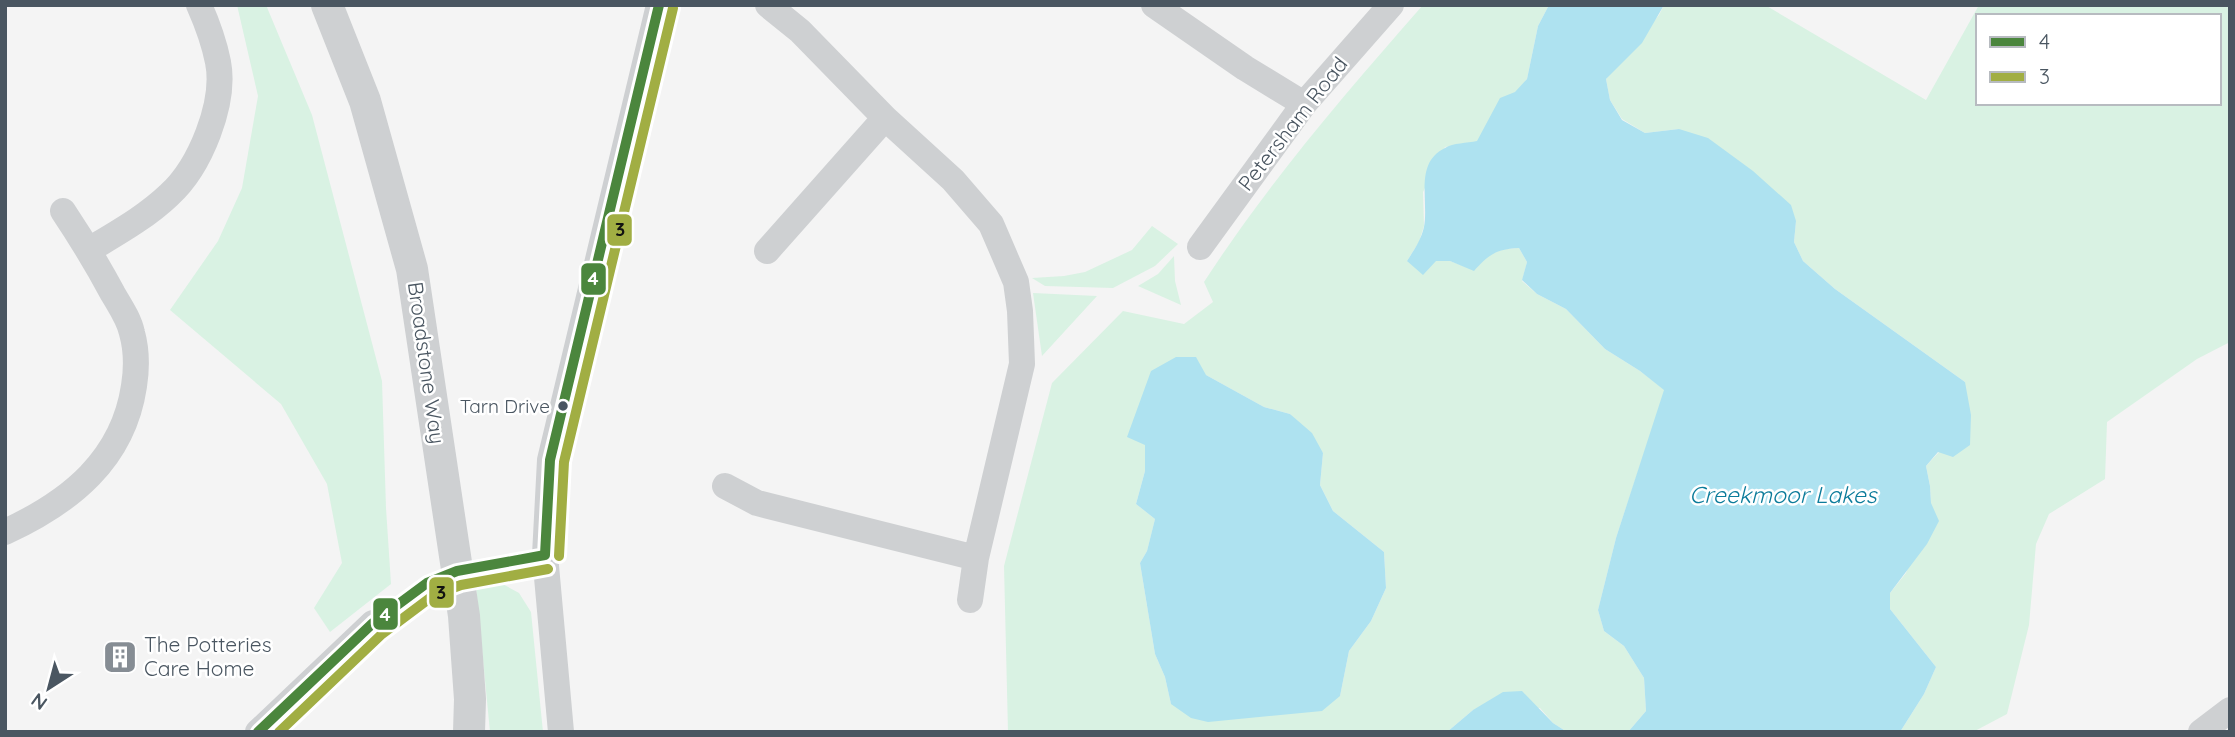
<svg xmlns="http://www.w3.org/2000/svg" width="2235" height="737" font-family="Quicksand,sans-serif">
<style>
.green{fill:#d9f2e3;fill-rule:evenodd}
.water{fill:#aee2f0}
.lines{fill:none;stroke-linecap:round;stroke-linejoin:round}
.minor{stroke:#ced0d2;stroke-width:26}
.tertiary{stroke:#ced0d2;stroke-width:32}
.bus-1-casing{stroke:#fff;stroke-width:16}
.bus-2-casing{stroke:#fff;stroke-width:16}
.bus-1{stroke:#4b863d;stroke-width:10}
.bus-2{stroke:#a1ae43;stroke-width:10}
.bus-dot{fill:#4a5661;stroke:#fff;stroke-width:2.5}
.labels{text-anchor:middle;stroke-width:5;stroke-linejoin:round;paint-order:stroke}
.bus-label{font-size:19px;fill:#4a5661;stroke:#fff;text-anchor:end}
.street-label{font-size:21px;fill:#4a5661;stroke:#fff}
.poi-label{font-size:21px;fill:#4a5661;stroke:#fff;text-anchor:start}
.water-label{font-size:23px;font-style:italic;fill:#0c7c9b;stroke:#fff}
.line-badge{stroke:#fff;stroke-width:2.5}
.badge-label{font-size:19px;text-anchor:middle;font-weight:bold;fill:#fff}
.pale-badge-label{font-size:19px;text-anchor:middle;font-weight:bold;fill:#111}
</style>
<rect width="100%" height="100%" fill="#f4f4f4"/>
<path class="green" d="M237 5H266L312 115 382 381 386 508 391 584 330 632 314 608 342 563 327 484 281 404 170 310 218 241 242 188 258 96Z
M1423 5H1549L1538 26 1527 79 1477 142 1445 147 1423 192 1424 226 1419 242 1407 261H1450L1474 270C1489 253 1496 249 1519 248L1527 262 1522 281 1537 294 1566 309 1605 349 1640 371 1665 390 1616 538 1598 610 1604 631 1624 646 1644 678 1646 711 1628 732H1567L1553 723 1540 708 1473 710 1447 732H1008L1004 566 1052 383 1123 311 1184 324 1213 302 1204 282C1269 182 1345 94 1423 5ZM1206 375 1264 407 1290 414 1323 453 1320 485 1333 511 1384 552 1386 588 1371 621 1349 651 1340 696 1171 704 1165 677 1155 654 1140 563 1147 551 1155 519 1136 504 1145 471V445Z
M1664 5H1765L1926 100 1979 5H2230V342L2197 359 2107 422 2105 479 2049 514 2036 544 2029 625 2007 714 1973 732H1900L1924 694 1936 667 1890 609V593L1906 573 1931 503 1930 486 1926 466 1939 452 1965 382 1835 289 1803 261 1794 242 1796 221 1679 129 1645 133 1622 119 1610 100 1606 79 1659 15ZM1978 16H2219V103H1978Z
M1152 226 1178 244 1155 266 1113 288 1045 286 1032 278 1064 276 1085 272 1132 250Z
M1174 256 1175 281 1181 305 1138 286 1158 274Z
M1033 293 1097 296 1042 356Z
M499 582 519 593 531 612 543 732H490L476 587Z"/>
<path class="water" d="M1549 5H1664L1642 43 1606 79 1610 100 1622 120 1645 133 1679 129 1708 138 1753 171 1791 205 1796 221 1794 242 1803 261 1835 289 1965 382 1971 415 1970 445 1953 457 1938 452 1926 466 1930 486 1931 503 1939 521 1927 544 1890 593V609L1936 667 1924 694 1900 732H1628L1646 711 1644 678 1624 646 1604 631 1598 610 1616 538 1664 390 1640 371 1605 349 1566 309 1537 294 1522 280 1527 262 1519 248C1497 249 1489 254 1474 271L1450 261H1436L1423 275 1407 261C1414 250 1421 240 1424 227 1429 200 1414 163 1445 148 1453 143 1467 143 1477 141L1500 98 1515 92 1527 79 1538 26Z
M1176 357H1196L1206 375 1264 407 1290 414 1312 433 1323 453 1320 485 1333 511 1384 552 1386 588 1371 621 1349 651 1340 696 1322 711 1208 722 1191 718 1171 704 1165 677 1155 654 1140 563 1147 551 1155 519 1136 504 1145 471V445L1127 437 1151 371Z
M1522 691 1553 723 1567 732H1447L1473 710 1503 692Z"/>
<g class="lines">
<path class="minor" d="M1154 5 1245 68 1304 104
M1200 247 1304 104 1391 5
M89 250C117 233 146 217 169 195 200 167 226 103 218 62 214 42 207 23 199 5
M767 251 885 118
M725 486 757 503 976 558 1022 364 1020 311 1016 282 991 224 953 180 885 118 800 31 768 5
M5 532C70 502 123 460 134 386 137 367 137 351 132 333 129 319 120 306 113 294 98 266 81 238 63 211
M970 600 976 558
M258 732 373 623
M561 732 545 555 550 460 659 5
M2201 732 2230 710"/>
<path class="tertiary" d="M327 5 365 101 412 269 464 616 470 699 469 732"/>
<g class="bus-1-casing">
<path id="bus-1" d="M545 555 550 460 659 5
M258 732 373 623 427 583 457 571 545 555"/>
</g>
<g class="bus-2-casing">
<path id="bus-2" d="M559 556 564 462 673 8
M279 732 382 634 434 595 461 585 548 569"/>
</g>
<use href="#bus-1" class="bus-1"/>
<use href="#bus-2" class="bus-2"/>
</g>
<defs>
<g id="building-square" transform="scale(1.75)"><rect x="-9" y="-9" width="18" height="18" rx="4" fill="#868d94" stroke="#fff"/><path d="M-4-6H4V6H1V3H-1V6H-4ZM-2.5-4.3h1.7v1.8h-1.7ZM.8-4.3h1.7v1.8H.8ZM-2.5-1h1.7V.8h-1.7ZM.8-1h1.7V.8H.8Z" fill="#fff"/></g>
</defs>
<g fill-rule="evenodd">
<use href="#building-square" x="120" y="657"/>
</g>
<circle class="bus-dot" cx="563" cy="406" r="6"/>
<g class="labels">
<g class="bus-label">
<text x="550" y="413">Tarn Drive</text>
</g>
<g class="street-label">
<text transform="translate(1293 124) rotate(-52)" y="7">Petersham Road</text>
<text transform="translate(426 363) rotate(82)" y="7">Broadstone Way</text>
</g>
<g class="poi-label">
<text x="144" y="652">The Potteries<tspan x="144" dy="24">Care Home</tspan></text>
</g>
<g class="water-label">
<text x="1783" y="503">Creekmoor Lakes</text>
</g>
</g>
<g class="line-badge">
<rect x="606" y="213" width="27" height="34" rx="7" fill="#a1ae43"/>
<rect x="580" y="262" width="27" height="34" rx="7" fill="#4b863d"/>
<rect x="428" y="576" width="27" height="33" rx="7" fill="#a1ae43"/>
<rect x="372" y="597" width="27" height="34" rx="7" fill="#4b863d"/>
</g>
<g class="badge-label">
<text x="593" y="285">4</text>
<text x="385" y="621">4</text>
</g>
<g class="pale-badge-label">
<text x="620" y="236">3</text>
<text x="441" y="599">3</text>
</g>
<rect width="2235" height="737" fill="none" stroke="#4a5661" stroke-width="14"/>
<rect x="1976" y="14" width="245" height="91" fill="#ffffff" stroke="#b7bbc0" stroke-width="2"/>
<rect x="1990" y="37" width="35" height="10" fill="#4b863d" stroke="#b7bbc0" stroke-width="2"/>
<text x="2039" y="49" font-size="21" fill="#4a5661">4</text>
<rect x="1990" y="72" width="35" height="10" fill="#a1ae43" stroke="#b7bbc0" stroke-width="2"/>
<text x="2039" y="84" font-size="21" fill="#4a5661">3</text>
<g transform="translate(49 688) rotate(216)" stroke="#ffffff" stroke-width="5" paint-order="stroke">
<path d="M0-5L12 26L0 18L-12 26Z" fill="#4a5661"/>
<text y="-10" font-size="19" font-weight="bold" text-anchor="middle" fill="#4a5661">N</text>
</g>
</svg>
